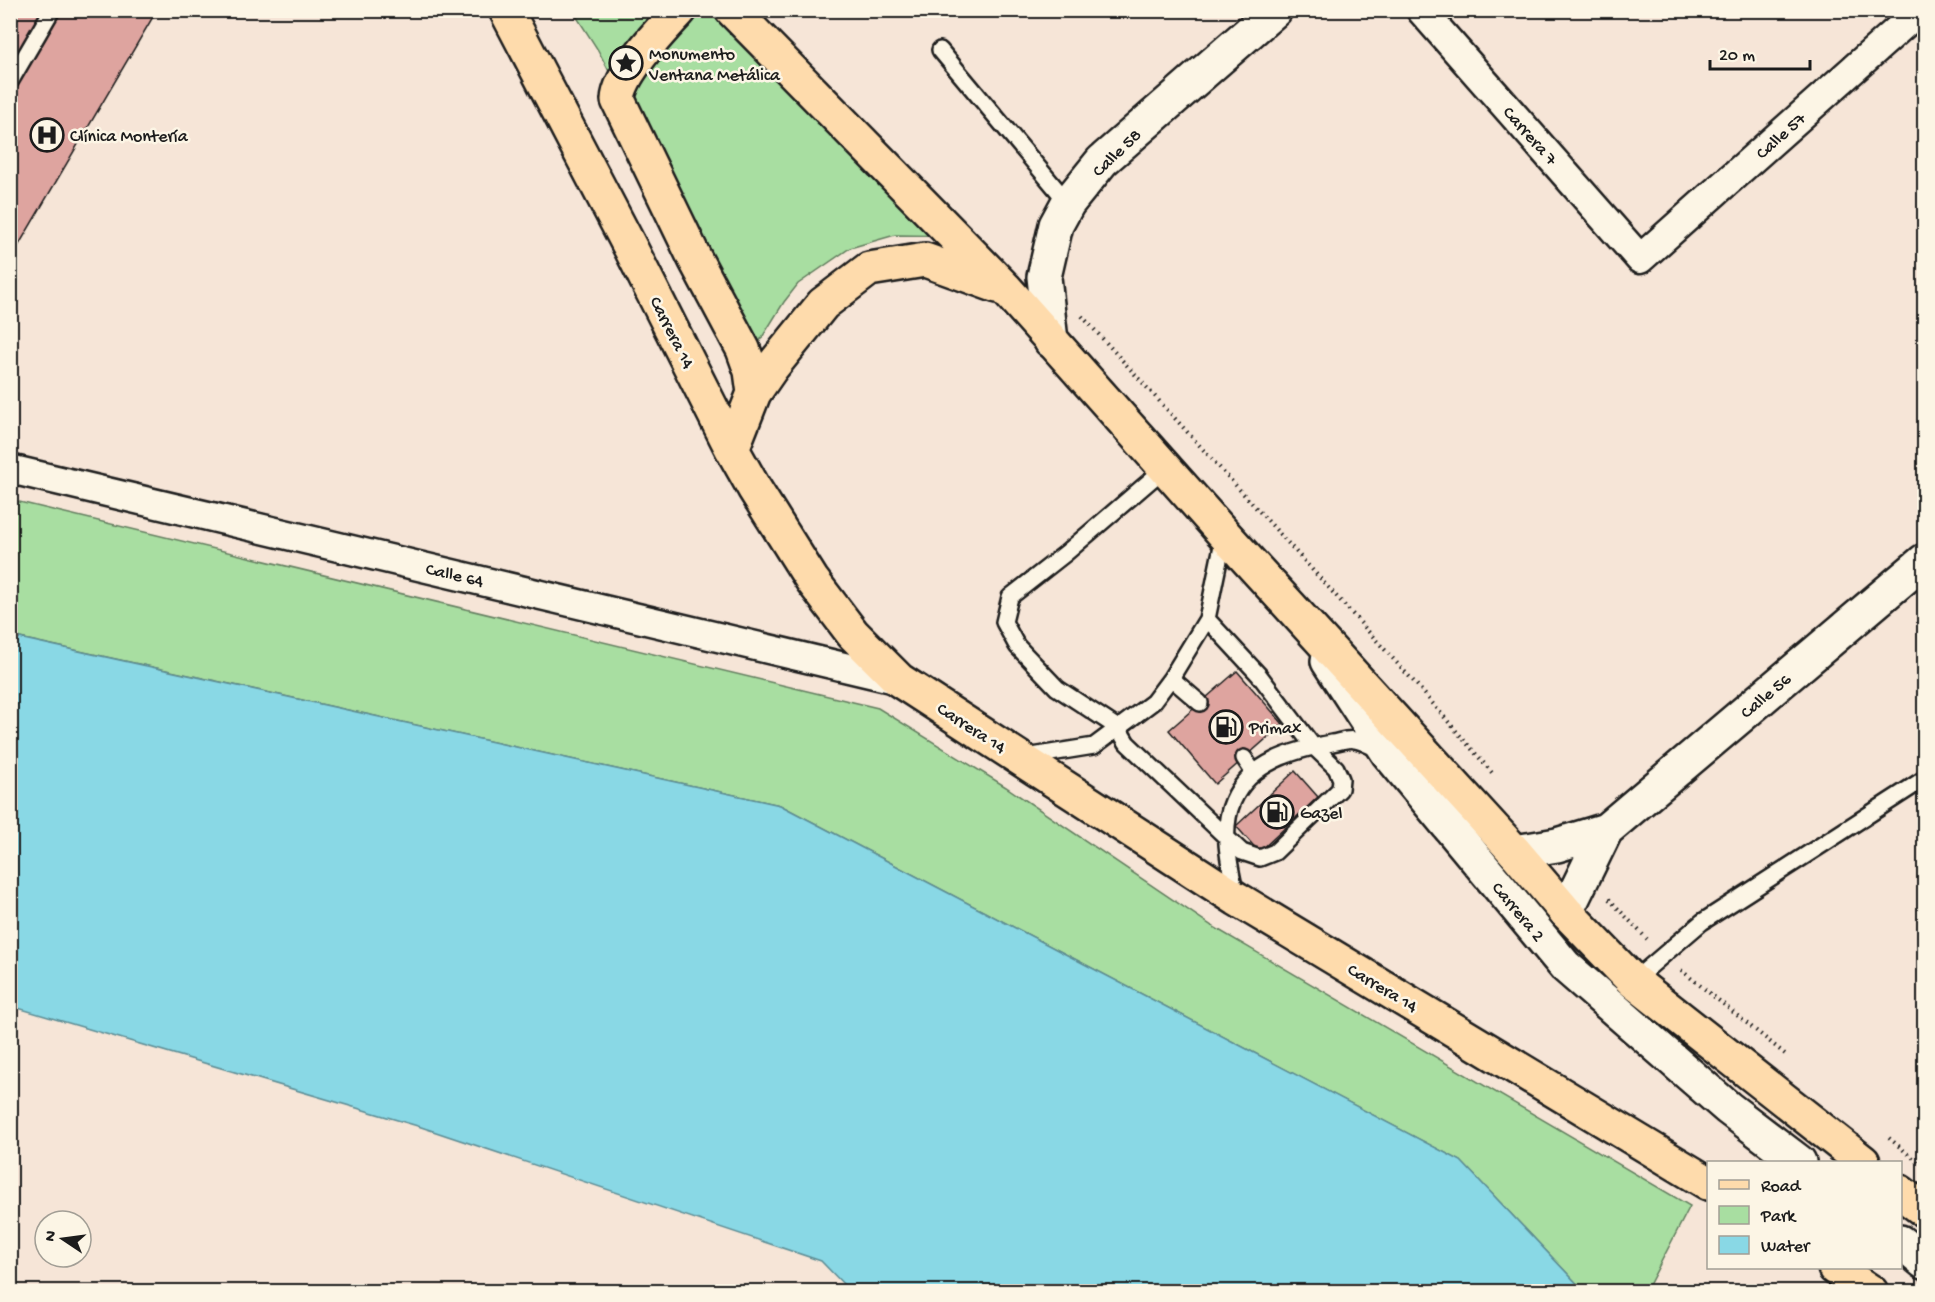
<svg xmlns="http://www.w3.org/2000/svg" width="1935" height="1302" font-family="'Gochi Hand',sans-serif">
<style>
.green{fill:#a8dea1;stroke:#627d5e;stroke-width:1.5}
.water{fill:#89d8e5;stroke:#5d8d95;stroke-width:1.5}
.building{fill:#dea49f;stroke:#1c1c1c;stroke-width:1.5}
.lines{fill:none;stroke-linecap:round;stroke-linejoin:round}
.lane-casing{stroke:#1c1c1c;stroke-width:20}
.street-casing{stroke:#1c1c1c;stroke-width:33}
.secondary-casing{stroke:#1c1c1c;stroke-width:38}
.primary-casing{stroke:#1c1c1c;stroke-width:38}
.path{stroke:#1c1c1c;stroke-width:4;stroke-dasharray:1.5 4.5;stroke-linecap:butt}
.lane{stroke:#fcf5e5;stroke-width:15}
.street{stroke:#fcf5e5;stroke-width:28}
.secondary{stroke:#fcf5e5;stroke-width:33}
.primary{stroke:#fedbac;stroke-width:33}
.labels{text-anchor:middle;stroke-width:5;stroke-linejoin:round;paint-order:stroke}
.poi-label{font-size:18px;fill:#1c1c1c;stroke:#fcf5e5;text-anchor:start}
.street-label{font-size:18px;fill:#1c1c1c;stroke:#fcf5e5}
</style>
<rect width="100%" height="100%" fill="#f6e5d7"/>
<filter id="ink" filterUnits="userSpaceOnUse"><feTurbulence type="fractalNoise" baseFrequency=".0167" numOctaves="2"/><feDisplacementMap in="SourceGraphic" scale="12" xChannelSelector="R" yChannelSelector="G"/><feConvolveMatrix kernelMatrix="1 2 1 2 8 2 1 2 1" color-interpolation-filters="sRGB"/></filter>
<g filter="url(#ink)">
<path class="green" d="M573 11H740L958 236 895 235 850 248 798 284 784 302 753 352 598 50Z
M11 500 878 708 1006 787 1212 926 1690 1206 1646 1291H1584L1461 1161 780 805 11 636Z"/>
<path class="water" d="M10 636 780 805 1461 1161 1584 1291H850L821 1261 421 1127 11 1006Z"/>
<path class="building" d="M10 10H157L10 260Z
M1237 671 1283 724 1215 784 1169 730Z
M1295 771 1318 797 1259 852 1236 826Z"/>
<g class="lines">
<g class="lane-casing">
<path id="lane" d="M940 50 1068 203
M10 82 52 10
M1165 468 1066 553 1010 597 1004 622 1017 646 1057 688 1118 728 1127 743 1227 838 1242 852 1260 858 1275 852 1340 789 1341 779 1336 768 1313 746 1259 675 1207 619
M1171 678 1200 703
M1026 757 1094 746 1153 702 1171 678 1207 619 1224 536
M1244 758 1254 773
M1236 896C1230 866 1220 830 1233 801 1250 762 1294 750 1332 743 1339 742 1348 738 1355 740 1363 741 1372 747 1380 750
M1633 981 1702 922 1924 779"/>
</g>
<g class="street-casing">
<path id="street" d="M1421 10 1640 259 1920 10
M10 469 899 680"/>
</g>
<g class="secondary-casing">
<path id="secondary" d="M1051 341 1044 277 1056 225 1068 203 1102 161 1275 10
M1328 661 1388 753 1565 966 1728 1108 1799 1162
M1515 852 1557 845 1606 830 1924 561
M1566 912 1606 830
M1900 1242 1924 1262"/>
</g>
<g class="primary-casing">
<path id="primary" d="M506 10 631 249 732 449 754 488 812 580 853 634 899 680 1237 899 1708 1183
M680 10C662 29 619 74 618 100L695 259 743 349 751 371 754 393
M732 10 1005 288 1224 534 1515 852 1566 912 1633 981 1863 1162
M732 449 754 393 772 367 823 304 869 269 925 260 997 286
M1900 1192 1924 1210
M1835 1268 1871 1292"/>
</g>
<path class="path" d="M1082 316 1416 684 1494 775
M1609 899 1647 939
M1681 970 1785 1054
M1889 1138 1918 1162"/>
<use href="#lane" class="lane"/>
<use href="#street" class="street"/>
<use href="#secondary" class="secondary"/>
<use href="#primary" class="primary"/>
</g>
</g>
<defs>
<g id="sight-ring" transform="scale(1.725)"><circle r="9.5" fill="#fcf5e5" stroke="#1c1c1c" stroke-width="1.5"/><path d="M0-6L1.8-2.2L6-1.7L2.9 1.2L3.7 5.4L0 3.3L-3.7 5.4L-2.9 1.2L-6-1.7L-1.8-2.2Z" fill="#1c1c1c"/></g>
<g id="hospital-ring" transform="scale(1.725)"><circle r="9.5" fill="#fcf5e5" stroke="#1c1c1c" stroke-width="1.5"/><path d="M-5-5h3v3.5h4V-5h3V5h-3V1.5h-4V5h-3Z" fill="#1c1c1c"/></g>
<g id="fuel-ring" transform="scale(1.725)"><circle r="9.5" fill="#fcf5e5" stroke="#1c1c1c" stroke-width="1.5"/><path d="M-5.5-6h7V0h2V4h1.3V-2.5L3-4.5l.8-.8L6-3V5H2.5V1h-1V6h-7ZM-4.2-4.7v3.2H.2V-4.7Z" fill="#1c1c1c"/></g>
</defs>
<g fill-rule="evenodd">
<use href="#sight-ring" x="626" y="63"/>
<use href="#hospital-ring" x="47" y="135"/>
<use href="#fuel-ring" x="1226" y="727"/>
<use href="#fuel-ring" x="1277" y="812"/>
</g>
<g class="labels">
<g class="poi-label">
<text x="649" y="59">Monumento<tspan x="649" dy="21">Ventana Metálica</tspan></text>
<text x="70" y="141">Clínica Montería</text>
<text x="1249" y="733">Primax</text>
<text x="1300" y="818">Gazel</text>
</g>
<g class="street-label">
<text transform="translate(1531 135) rotate(48)" y="6">Carrera 7</text>
<text transform="translate(1780 135) rotate(-42)" y="6">Calle 57</text>
<text transform="translate(1116 152) rotate(-44)" y="6">Calle 58</text>
<text transform="translate(673 332) rotate(63)" y="6">Carrera 14</text>
<text transform="translate(455 574) rotate(13)" y="6">Calle 64</text>
<text transform="translate(1765 695) rotate(-40)" y="6">Calle 56</text>
<text transform="translate(972 727) rotate(33)" y="6">Carrera 14</text>
<text transform="translate(1519 911) rotate(50)" y="6">Carrera 2</text>
<text transform="translate(1383 987) rotate(31)" y="6">Carrera 14</text>
</g>
</g>
<rect width="1935" height="1302" fill="none" stroke="#fcf5e5" stroke-width="36"/>
<rect x="18" y="18" width="1899" height="1266" fill="none" stroke="#1c1c1c" stroke-width="2" filter="url(#ink)"/>
<rect x="1707" y="1161" width="195" height="108" fill="#fcf5e5" stroke="#a29e95" stroke-width="1.5"/>
<rect x="1719" y="1180" width="30" height="9" fill="#fedbac" stroke="#a29e95" stroke-width="1.5"/>
<text x="1761" y="1191" font-size="18" fill="#1c1c1c">Road</text>
<rect x="1719" y="1206" width="30" height="18" fill="#a8dea1" stroke="#a29e95" stroke-width="1.5"/>
<text x="1761" y="1221" font-size="18" fill="#1c1c1c">Park</text>
<rect x="1719" y="1236" width="30" height="18" fill="#89d8e5" stroke="#a29e95" stroke-width="1.5"/>
<text x="1761" y="1251" font-size="18" fill="#1c1c1c">Water</text>
<g transform="translate(63 1239) rotate(283)"><circle r="28" fill="#fcf5e5" stroke="#a29e95" stroke-width="1.5"/>
<path d="M0-4.5L10 22L0 15L-10 22Z" fill="#1c1c1c"/>
<text y="-9" font-size="16" font-weight="bold" text-anchor="middle" fill="#1c1c1c">N</text>
</g>
<path d="M1710 60v9h100v-9" fill="none" stroke="#1c1c1c" stroke-width="3"/>
<text x="1719" y="60" font-size="18" fill="#1c1c1c" stroke="#fcf5e5" stroke-width="4.5" paint-order="stroke">20 m</text>
</svg>
